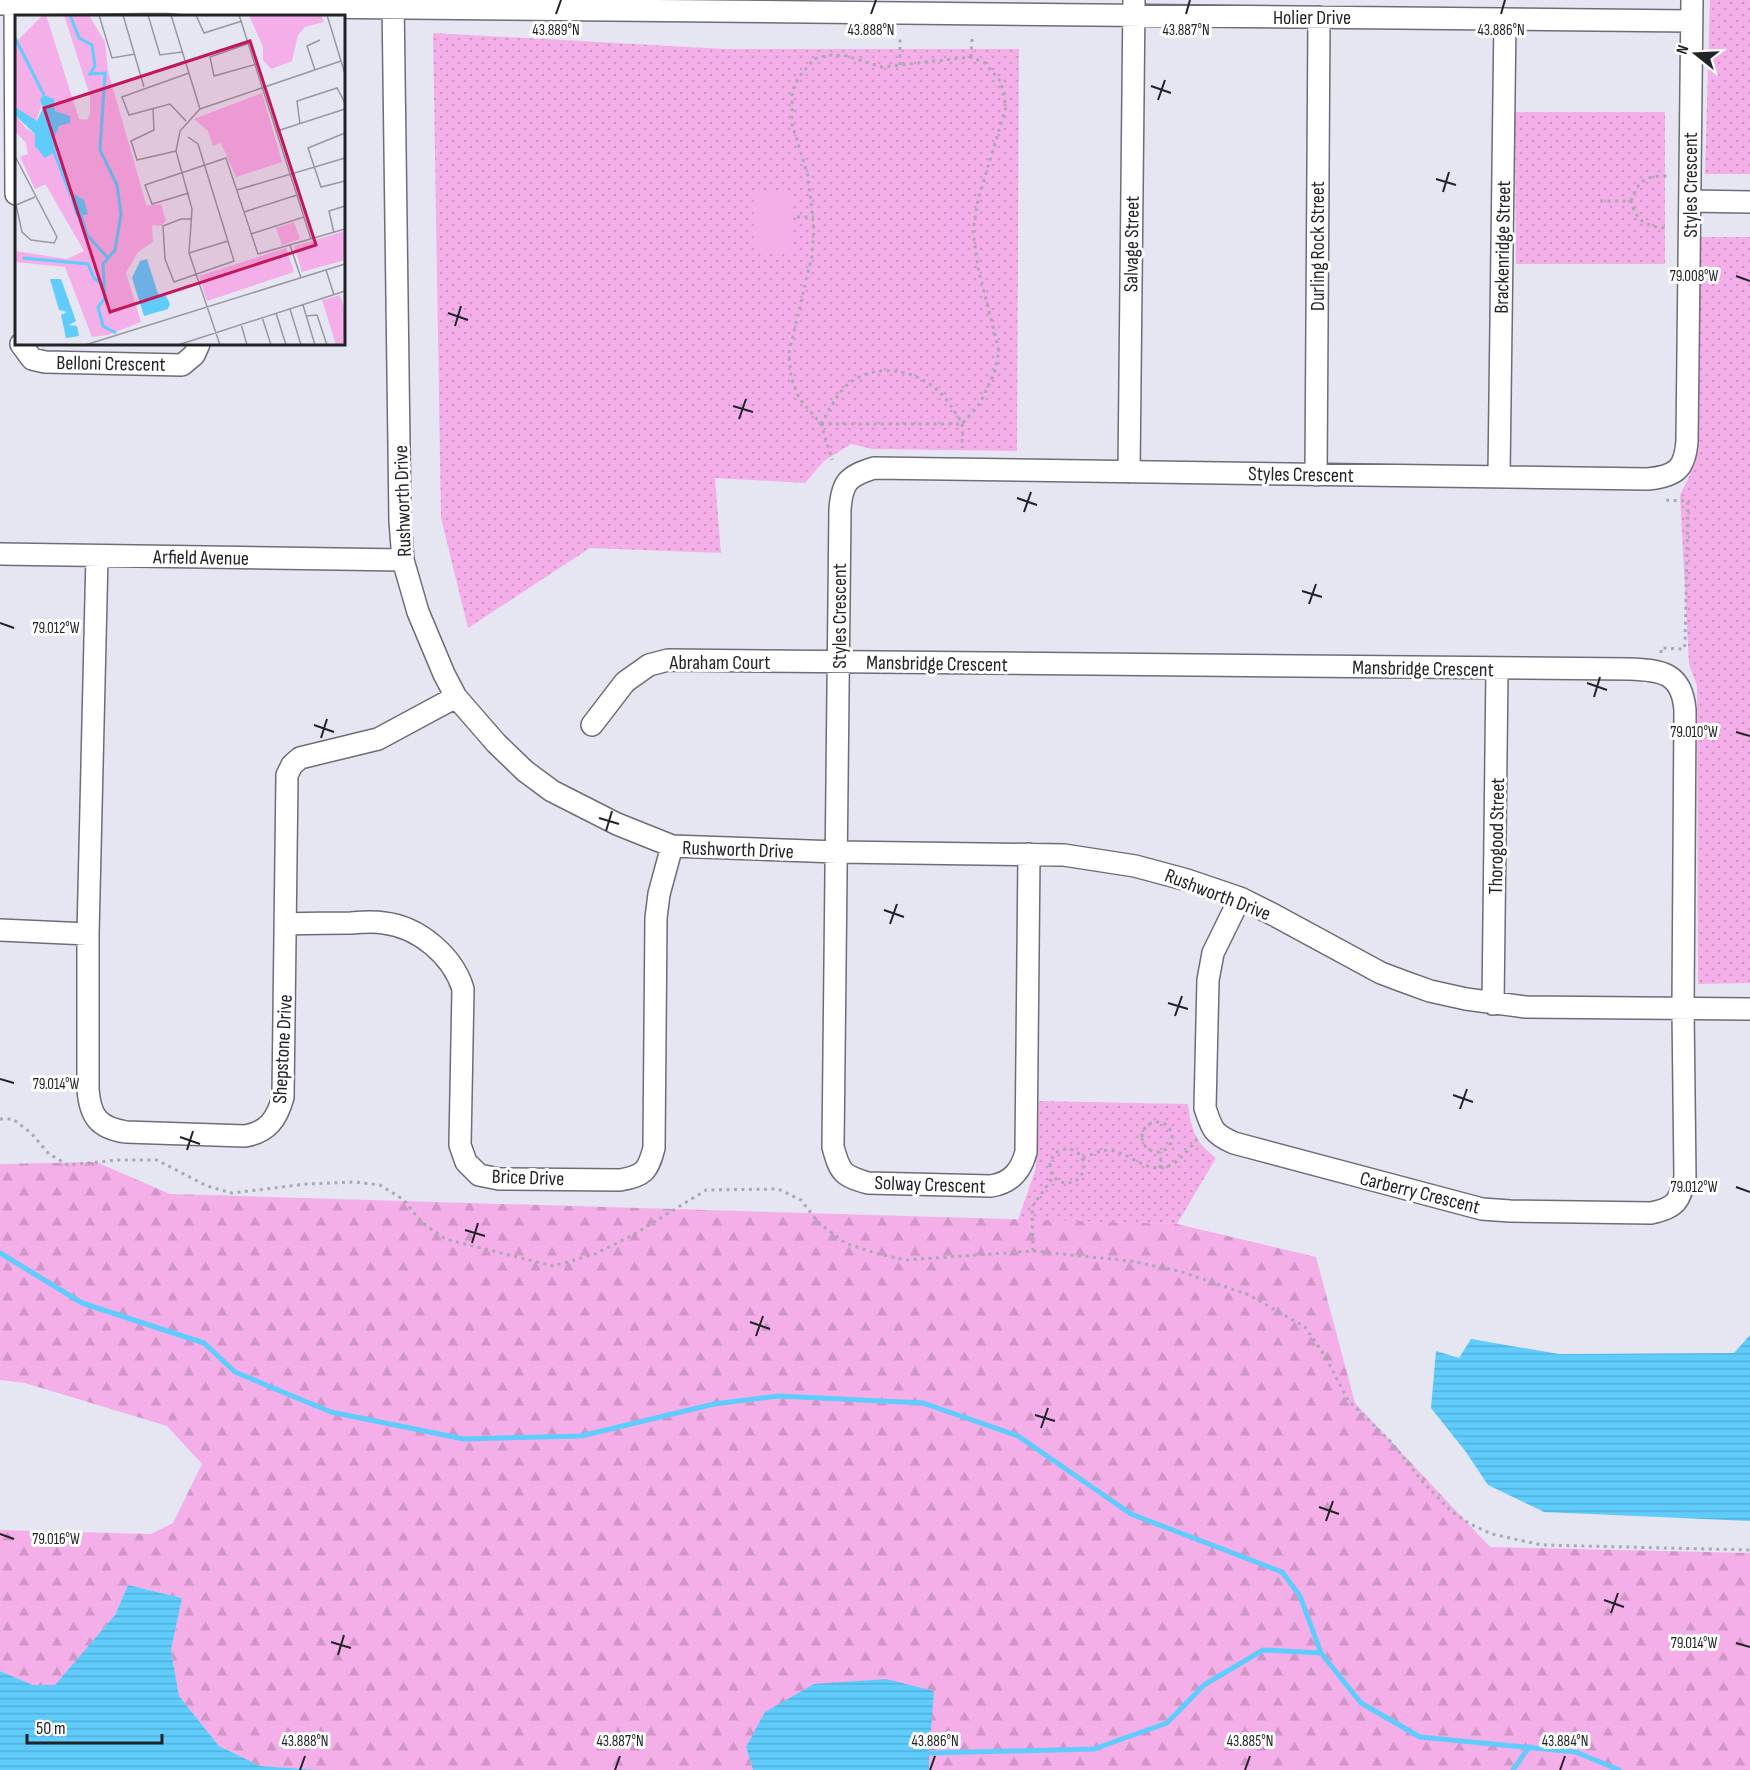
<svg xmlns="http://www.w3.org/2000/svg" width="1750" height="1770" font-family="'Sofia Sans Condensed',sans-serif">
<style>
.green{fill:url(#green-dots)}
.forest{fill:url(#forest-firs)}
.pitch{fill:#f4afe9}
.water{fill:url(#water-rules)}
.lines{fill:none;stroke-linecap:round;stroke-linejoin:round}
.stream{stroke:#5fccfc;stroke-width:5}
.minor-casing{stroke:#6c6d78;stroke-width:24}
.path{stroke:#a8a9b3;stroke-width:3;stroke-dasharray:3 4.5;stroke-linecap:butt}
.minor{stroke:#fff;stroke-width:21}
.ticks{fill:none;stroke:#222327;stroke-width:2}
.labels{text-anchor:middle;stroke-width:6;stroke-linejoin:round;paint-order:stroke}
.street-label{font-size:20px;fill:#222327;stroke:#fff}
.inset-river{fill:none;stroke:#5fccfc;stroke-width:3}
.inset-road{fill:none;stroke:#9798a1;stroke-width:1.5}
.view{fill:#c2185b;fill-opacity:0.15;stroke:#c2185b;stroke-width:3}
.inset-edge{fill:none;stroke:#222327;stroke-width:3}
.ticks-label{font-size:15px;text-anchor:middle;fill:#222327;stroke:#fff;stroke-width:6;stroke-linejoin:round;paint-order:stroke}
</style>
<defs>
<pattern id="green-dots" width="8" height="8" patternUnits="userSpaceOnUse" patternTransform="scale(1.5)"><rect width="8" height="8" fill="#f4afe9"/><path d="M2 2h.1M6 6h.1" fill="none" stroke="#d196c8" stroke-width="1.8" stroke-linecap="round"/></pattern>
<pattern id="forest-firs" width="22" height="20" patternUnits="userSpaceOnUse" patternTransform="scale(1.5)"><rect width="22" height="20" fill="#f4afe9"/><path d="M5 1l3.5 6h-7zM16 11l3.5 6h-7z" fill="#d196c8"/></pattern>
<pattern id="water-rules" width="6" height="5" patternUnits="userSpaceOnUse" patternTransform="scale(1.5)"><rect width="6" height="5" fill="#5fccfc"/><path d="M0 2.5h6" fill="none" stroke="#52afd8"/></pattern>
</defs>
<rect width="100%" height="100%" fill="#e5e6f2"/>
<path class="green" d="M1710 0H1750V174H1705Z
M433 33 725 49H1019L1017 451 873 449 851 444 824 461 805 483 715 478 721 553 590 548 468 628 441 518Z
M1515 112H1665V264H1516Z
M1701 237H1750V983L1698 984 1697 686 1689 664 1680 495 1689 477Z
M1039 1101 1188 1104C1191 1129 1195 1142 1216 1158L1177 1224 1018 1220 1036 1168Z"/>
<path class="forest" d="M96 1162 170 1194 1177 1224 1316 1257 1355 1403 1490 1547 1750 1553V1770H929V1753L746 1747 753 1770H319L260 1766 219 1746 179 1696 171 1650 182 1598 128 1585 115 1615 55 1686 33 1685 0 1671V1530L151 1534 173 1523 202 1464 167 1426 25 1383 0 1380V1164Z"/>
<path class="pitch" d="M754 191H791V252H754Z"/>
<path class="water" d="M1750 1335V1521L1544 1512 1488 1485 1466 1452 1431 1408 1436 1351 1459 1358 1471 1339 1559 1354 1734 1353Z
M128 1585 182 1598 171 1650 179 1696 219 1746 260 1766 319 1770H0V1671L33 1685H55L115 1615Z
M886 1679 934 1691 929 1753V1770H753L746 1747 765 1712 814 1684Z"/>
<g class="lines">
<path class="stream" d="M0 1253 82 1303 204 1343 235 1372 331 1412 464 1439 581 1436 714 1404 779 1396 923 1403 1018 1436 1131 1514 1282 1572 1300 1596 1321 1653 1361 1703 1420 1737 1576 1752 1619 1770
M929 1753 1094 1749 1167 1723 1204 1685 1263 1650 1321 1653
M1513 1770 1529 1747"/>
<g class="minor-casing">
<path id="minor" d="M393 0 400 521 403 560 418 612 444 674 456 697 496 743 525 771 552 791 617 824 672 846 837 852 1064 855 1135 866 1187 880 1240 898 1274 915 1381 973 1405 982 1430 991 1466 999 1526 1007 1750 1009
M0 4 165 2 214 6 1691 21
M15 4 16 194
M1690 201 1750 202
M21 344 32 359 45 362 182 365 194 355 199 344
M1129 472 1134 0
M1316 475 1319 17
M1499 475 1505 19
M0 554 403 560
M97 556 88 934V1089C90 1117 99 1128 126 1132L245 1136C268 1132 277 1119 283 1097L287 775 292 765 300 758 378 739 456 697
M592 725 625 682 649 665 668 660 1629 669C1662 670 1682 673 1685 710L1683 1009 1685 1177C1680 1201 1676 1208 1651 1213L1510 1211 1482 1209 1234 1143C1213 1134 1212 1129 1205 1108L1208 980 1213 953 1240 898
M1029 854 1026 1152C1021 1171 1011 1183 991 1186L868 1183C843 1176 840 1173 833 1147L840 509C842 482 848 476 874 468L1648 479C1676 476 1685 469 1687 441L1692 0
M286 924C308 923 329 923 351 923 362 922 374 921 384 923 419 927 453 956 463 989L460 1145 466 1162 479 1175 499 1179 620 1180C644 1176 648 1171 654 1148L656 918 659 894 672 846
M0 930 88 934
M1493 1004 1497 669"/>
</g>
<path class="path" d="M971 57 972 39
M900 65V38
M1600 201H1631C1636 221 1646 227 1667 228
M1631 201C1639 180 1644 176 1667 176
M797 217H814
M821 424H962L980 403 994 374 999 351 978 268 973 230 978 200 1006 107 1001 82 985 63 971 57 882 67 847 56 829 55 814 59 799 77 792 91V124L808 176 814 229 812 256 789 353 791 377 799 398 821 424 832 460
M821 424C831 407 839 388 857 378 892 360 934 377 953 409 956 414 961 420 962 425 963 432 962 441 962 448
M1661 653V648L1684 649 1685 644 1688 501 1665 500
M0 1119H13L31 1133 49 1154 68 1165 117 1160H157L207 1186 232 1193 307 1184 355 1182 380 1185 404 1200 421 1222 445 1239 553 1266 595 1254 633 1235 706 1190 778 1189 801 1200 818 1222 845 1243 875 1253 906 1260 1033 1251 1130 1261 1179 1271 1249 1295 1305 1327 1325 1356 1348 1400 1391 1442 1422 1481 1451 1511 1470 1524 1492 1534 1542 1545 1750 1550
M1142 1137a15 15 0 1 1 30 0a15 15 0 1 1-30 0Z
M1050 1166a17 17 0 1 1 34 0a17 17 0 1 1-34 0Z
M1083 1158C1093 1154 1103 1148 1114 1151 1123 1153 1132 1159 1140 1163 1168 1177 1181 1159 1198 1138
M1160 1168 1161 1152
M1033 1251 1032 1207 1053 1177"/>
<use href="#minor" class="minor"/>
</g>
<path class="ticks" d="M556 14 561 0M871 14 876 0M1186 14 1190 0M1501 14 1505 0M1151 86 1171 93M1158 100 1165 80M1436 179 1456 185M1443 192 1449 172M1736 276 1750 281M448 313 468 320M455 326 461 306M733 406 753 412M739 419 746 399M1017 498 1037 505M1024 512 1031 492M1302 591 1322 597M1309 604 1316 584M0 623 14 628M1587 683 1607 690M1594 697 1600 677M314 725 334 732M1736 732 1750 736M321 738 327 719M599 818 619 824M606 831 612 811M884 910 904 917M890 924 897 904M1168 1003 1188 1009M1175 1016 1182 996M0 1079 14 1083M1453 1095 1473 1102M1460 1109 1467 1089M180 1137 200 1144M187 1150 193 1131M1736 1187 1750 1192M465 1230 485 1236M472 1243 478 1223M750 1322 770 1329M756 1336 763 1316M1035 1415 1055 1421M1041 1428 1048 1408M1319 1507 1339 1514M1326 1521 1333 1501M0 1534 14 1539M1604 1600 1624 1607M1611 1613 1618 1593M331 1642 351 1648M1736 1643 1750 1647M338 1655 344 1635M300 1770 305 1756M615 1770 620 1756M930 1770 935 1756M1245 1770 1250 1756M1560 1770 1565 1756"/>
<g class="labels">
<g class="street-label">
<text x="1312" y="24">Holier Drive</text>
<text transform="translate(1690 185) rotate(-90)" y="7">Styles Crescent</text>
<text transform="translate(1131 244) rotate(-89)" y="7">Salvage Street</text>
<text transform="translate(1317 246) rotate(-90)" y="7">Durling Rock Street</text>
<text transform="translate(1502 247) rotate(-89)" y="7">Brackenridge Street</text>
<text transform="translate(111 363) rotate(1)" y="7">Belloni Crescent</text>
<text transform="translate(1301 474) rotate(1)" y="7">Styles Crescent</text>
<text transform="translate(402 501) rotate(-92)" y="7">Rushworth Drive</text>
<text transform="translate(201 557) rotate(1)" y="7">Arfield Avenue</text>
<text transform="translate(839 616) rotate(-90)" y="7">Styles Crescent</text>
<text x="720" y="669">Abraham Court</text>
<text transform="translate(937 663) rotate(1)" y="7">Mansbridge Crescent</text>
<text transform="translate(1423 668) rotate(1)" y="7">Mansbridge Crescent</text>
<text transform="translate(1496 836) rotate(-89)" y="7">Thorogood Street</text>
<text transform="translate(738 849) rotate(2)" y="7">Rushworth Drive</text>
<text transform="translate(1218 894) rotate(21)" y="7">Rushworth Drive</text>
<text transform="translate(282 1049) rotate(-87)" y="7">Shepstone Drive</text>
<text transform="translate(528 1177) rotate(2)" y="7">Brice Drive</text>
<text transform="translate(930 1184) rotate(2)" y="7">Solway Crescent</text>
<text transform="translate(1420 1192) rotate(14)" y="7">Carberry Crescent</text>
</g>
</g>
<g transform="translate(15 15)">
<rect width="330" height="330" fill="#e5e6f2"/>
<path d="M247 78 267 147 221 162 206 128 198 131 193 116 179 104ZM13 139 31 169 20 174 5 142ZM146 189 151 206 146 211 137 210 131 191ZM279 207 285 224 267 230 261 213ZM330 216V245L287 257 279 231ZM271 233 279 257 192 286 184 261ZM325 280 330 295V330H321L307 285Z" fill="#f4afe9"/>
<path d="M28 0H31L64 104 72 105 75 99V81L49 0H74L90 27 93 56 137 210 138 227 123 237 111 258 126 307 93 320 77 322 50 252 0 247V236L52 244 69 236 13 139 11 128 0 116V100L11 113 41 133 40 118 51 101 40 96V87L27 88 21 107 0 92V28ZM234 0H306L309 7 290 12 283 20 277 46 256 54 248 45V32Z" fill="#f4afe9"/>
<path d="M29 80 39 84 40 96 55 101V108L44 111 39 123 41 136 30 143 20 131V119L0 100V92L22 106 28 93 25 84ZM59 179 69 185 73 199 62 202 60 198 56 184ZM132 244 143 279 151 281 155 289 153 294 129 301 117 263 125 246ZM35 264H46L61 306 54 310 62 311 64 321 51 323 46 300 52 297 44 295Z" fill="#5fccfc"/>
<path class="inset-river" d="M55 0 64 23 77 30 80 51 75 59 90 58 85 135 102 170 106 199 100 235 88 249 90 283 83 292 88 311 101 318M0 23 29 80M39 137 56 181M66 201 72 220 92 242M8 243 73 249 79 263 88 270"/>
<path class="inset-road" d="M84 0 97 43 120 39M108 0 129 72M133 0 145 40 167 37M156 0 185 94M181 0 189 18 227 6M224 0 296 224M312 0 330 59M235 28 195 42 199 61 242 49M300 55 292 31 305 25M138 94 139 115 116 126 122 145 161 136M171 106 155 89 114 100 107 82 174 58M285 109 282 86 322 73 330 88M262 116 330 94M330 118 293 133 306 172 330 166M173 122 183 129 219 246 159 267 150 244 148 211 166 204H177M0 141 42 222 39 228 16 225 7 217 1 190 20 182M222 175 330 143M174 178 137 189 130 170 211 143 243 239 330 214M229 197 282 180M319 218 314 196 330 191M236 219 289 202M275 230 286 263M174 238 213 226M311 255 319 280M288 290 300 330M275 294 286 330M261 298 271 330M291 301 302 300 312 330M247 302 256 330M226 309 232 330M70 330 330 249M163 330 330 276M205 330 174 238 177 194 161 136 165 116 185 94 326 46"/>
<path class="view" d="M235 26 301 230 95 297 29 93Z"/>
<rect width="330" height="330" class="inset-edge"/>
</g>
<g class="ticks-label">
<text x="556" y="35">43.889°N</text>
<text x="871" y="35">43.888°N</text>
<text x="1186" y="35">43.887°N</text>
<text x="1501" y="35">43.886°N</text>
<text x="1694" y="281">79.008°W</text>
<text x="56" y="633">79.012°W</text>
<text x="1694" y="737">79.010°W</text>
<text x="56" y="1089">79.014°W</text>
<text x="1694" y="1192">79.012°W</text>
<text x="56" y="1544">79.016°W</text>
<text x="1694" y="1648">79.014°W</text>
<text x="305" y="1746">43.888°N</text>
<text x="620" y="1746">43.887°N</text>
<text x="935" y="1746">43.886°N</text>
<text x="1250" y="1746">43.885°N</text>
<text x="1565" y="1746">43.884°N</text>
</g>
<g transform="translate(1696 54) rotate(288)" stroke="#ffffff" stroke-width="4.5" paint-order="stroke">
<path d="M0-4.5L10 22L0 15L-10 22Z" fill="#222327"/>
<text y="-9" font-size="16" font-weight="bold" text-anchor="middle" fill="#222327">N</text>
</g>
<path d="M27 1734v9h135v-9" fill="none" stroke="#222327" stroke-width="3"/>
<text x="36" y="1734" font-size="18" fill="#222327" stroke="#ffffff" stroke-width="4.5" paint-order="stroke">50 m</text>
</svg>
